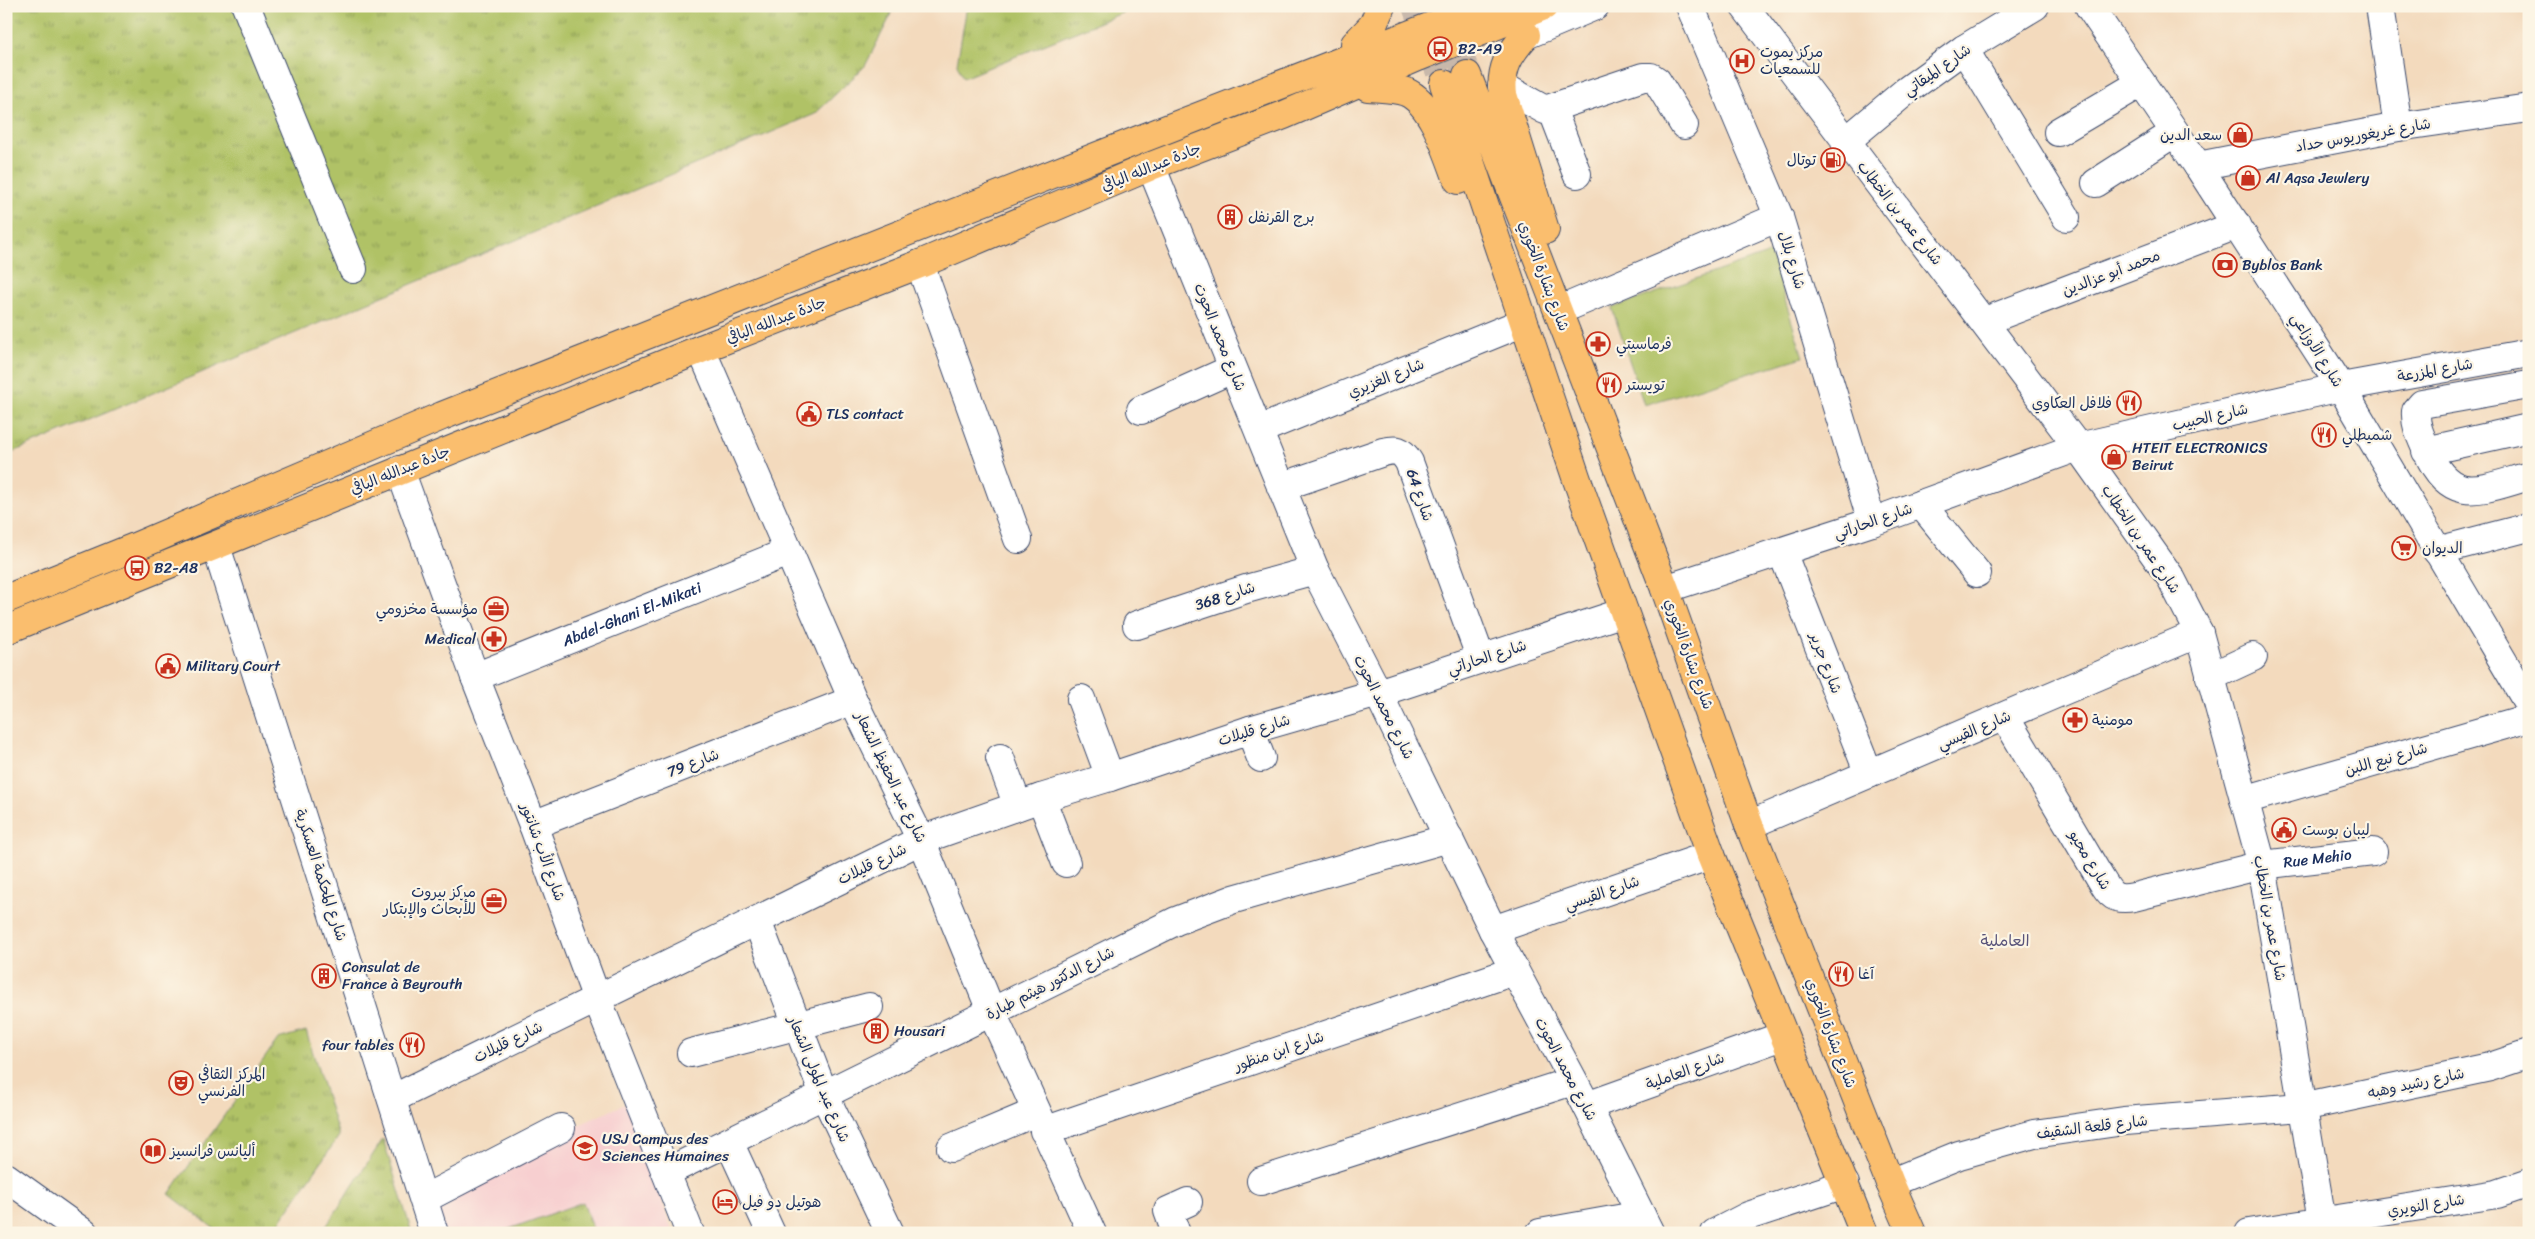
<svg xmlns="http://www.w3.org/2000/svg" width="2535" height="1239" font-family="Sriracha,'Playpen Sans Arabic',sans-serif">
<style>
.built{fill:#f7cfd0}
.grass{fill:#b0c266;stroke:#667862}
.park{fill:url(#park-tufts);stroke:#667862}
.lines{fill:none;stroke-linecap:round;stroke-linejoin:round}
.major-tunnel{stroke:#c8b8aa;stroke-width:28;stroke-dasharray:28 14;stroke-linecap:butt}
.minor-casing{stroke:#3b496c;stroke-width:30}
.major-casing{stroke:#3b496c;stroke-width:30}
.highway-casing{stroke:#3b496c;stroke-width:30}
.minor{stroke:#fff;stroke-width:28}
.major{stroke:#fabe6e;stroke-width:28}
.highway{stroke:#fabe6e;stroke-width:28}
.labels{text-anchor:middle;stroke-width:4.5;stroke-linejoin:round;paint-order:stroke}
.poi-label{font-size:15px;fill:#1b2f5e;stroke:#fcf5e5;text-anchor:start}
.street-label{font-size:15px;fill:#1b2f5e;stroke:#fcf5e5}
.neighbourhood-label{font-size:16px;fill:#5a557b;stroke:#fcf5e5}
</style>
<defs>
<pattern id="park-tufts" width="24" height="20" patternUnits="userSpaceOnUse" patternTransform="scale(1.25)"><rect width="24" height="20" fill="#b0c266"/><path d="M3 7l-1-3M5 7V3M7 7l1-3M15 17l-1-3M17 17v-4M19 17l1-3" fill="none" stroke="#8e9e57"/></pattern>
</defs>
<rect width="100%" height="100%" fill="#fcf5e5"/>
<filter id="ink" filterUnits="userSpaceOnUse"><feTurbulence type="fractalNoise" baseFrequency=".02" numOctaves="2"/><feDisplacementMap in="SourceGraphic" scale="10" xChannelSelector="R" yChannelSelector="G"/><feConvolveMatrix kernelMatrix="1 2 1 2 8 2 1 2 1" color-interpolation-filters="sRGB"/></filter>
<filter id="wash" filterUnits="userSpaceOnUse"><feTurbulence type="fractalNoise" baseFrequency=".0096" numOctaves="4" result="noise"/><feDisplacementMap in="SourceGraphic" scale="20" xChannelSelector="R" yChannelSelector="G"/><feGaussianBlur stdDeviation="1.12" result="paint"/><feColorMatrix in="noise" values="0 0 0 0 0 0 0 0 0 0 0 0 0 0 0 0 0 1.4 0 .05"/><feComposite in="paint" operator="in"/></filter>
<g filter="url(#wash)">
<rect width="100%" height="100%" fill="#f3dabd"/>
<path class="built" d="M627 1103 673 1233H443L430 1193Z"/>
<path class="grass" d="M1770 253 1803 357 1644 405 1612 308Z"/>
<path class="park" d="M6 6H892L890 17 865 66 815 114 6 455Z
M967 6H1139L963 78 957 64Z
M306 1031 339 1136 272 1233H220L169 1194 278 1039Z
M383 1139 412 1233H322Z
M583 1202 594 1233H498Z"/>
</g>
<g filter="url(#ink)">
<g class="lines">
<path class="major-tunnel" d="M1416 6 1444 84
M1441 6 1467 75"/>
<g class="minor-casing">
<g id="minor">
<path d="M246 6 353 269"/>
<path d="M1690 6 1779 217 1872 522"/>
<path d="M1744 6 2078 447 2171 578 2199 633 2262 865 2324 1233"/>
<path d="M2089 6 2198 166 2341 387 2529 705"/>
<path d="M2380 6 2398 127"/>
<path d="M1526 35 1595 6"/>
<path d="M1964 49 2066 217"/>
<path d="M1502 86 1545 110 1643 77H1651L1657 81 1684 125"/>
<path d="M1552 109 1577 174"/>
<path d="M2058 132 2141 83"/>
<path d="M1845 142 1906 91 1964 49 2035 6"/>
<path d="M1151 166 1315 570 1378 693 1493 930 1587 1106 1650 1233"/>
<path d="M2198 166 2398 127 2529 108"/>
<path d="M2096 183 2174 133"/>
<path d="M920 264 1018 539"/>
<path d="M1572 305 1779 217"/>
<path d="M1985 321 2237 225"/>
<path d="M701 349 853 700 921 840 992 1013 1092 1233"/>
<path d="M2529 385 2422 404 2416 411C2415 426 2421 437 2427 451 2451 507 2482 489 2529 476"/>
<path d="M1141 410 1232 369"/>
<path d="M1259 430 1514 326"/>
<path d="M2426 451 2529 428"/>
<path d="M400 470 475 677 533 825 597 999 690 1233"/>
<path d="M1281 487 1383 452C1397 449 1401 449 1409 462L1481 659"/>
<path d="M1921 504 1977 573"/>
<path d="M216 546 434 1233"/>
<path d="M2437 551 2529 527"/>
<path d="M1782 552 1869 774"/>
<path d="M1665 589 1872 522 2078 447 2341 387 2529 353"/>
<path d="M1137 625 1246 589 1315 570"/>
<path id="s1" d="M475 677 788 552"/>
<path d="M2210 677 2253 657"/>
<path d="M1081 699 1110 777"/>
<path id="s2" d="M2005 717 2099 876C2110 894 2112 901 2134 897L2262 865 2373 852"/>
<path d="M1250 730 1261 758"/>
<path d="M1000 758 1018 806"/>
<path d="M1041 798 1066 863"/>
<path d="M2244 800 2529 718"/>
<path d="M533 825 853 700"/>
<path d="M1749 825 2199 633"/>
<path d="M757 921 824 1094 890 1233"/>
<path d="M1493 930 1711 855"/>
<path d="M691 1053 869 1007"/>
<path d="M392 1099 921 840 1041 798 1110 777 1250 730 1378 693 1624 612"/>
<path d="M1587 1106 1783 1036"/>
<path d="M1044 1131 1514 971"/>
<path d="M729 1142 771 1233"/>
<path d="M951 1148 1036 1112"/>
<path d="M667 1172 1176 921 1234 899 1449 838"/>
<path d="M6 1177 84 1233"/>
<path d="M1261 1181 1573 1081"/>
<path d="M1890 1183 1959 1155 2034 1134 2124 1121 2302 1107 2490 1067 2529 1054"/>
<path d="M424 1199 561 1128"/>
<path d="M1176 1233 1168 1211 1188 1202"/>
<path d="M1540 1233 1641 1215"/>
<path d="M1715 1233 1748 1216 1845 1184"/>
<path d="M2249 1233 2497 1194 2529 1183"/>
</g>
</g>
<g class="major-casing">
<path id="major" d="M1526 35C1509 54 1500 68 1503 95L1545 230
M1355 44 1373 25 1381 6
M1467 75 1665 589 1749 825 1890 1183 1912 1233
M1444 84 1576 477 1711 855 1864 1233
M1368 87C1380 88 1395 88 1406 92 1433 103 1448 154 1458 180"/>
</g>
<g class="highway-casing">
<path id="highway" d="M6 599 135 547 442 416 1141 139 1483 6
M6 630 701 349 920 264 1151 166 1284 115 1418 57 1544 6"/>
</g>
<use href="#minor" class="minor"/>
<use href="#major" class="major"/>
<use href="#highway" class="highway"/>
</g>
</g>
<defs>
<g id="bus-ring" transform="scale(1.25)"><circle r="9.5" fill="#fcf5e5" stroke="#c8321e" stroke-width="1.5"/><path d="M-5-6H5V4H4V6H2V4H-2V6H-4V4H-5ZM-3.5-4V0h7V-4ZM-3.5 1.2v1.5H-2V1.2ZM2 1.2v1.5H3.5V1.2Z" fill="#c8321e"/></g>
<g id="hospital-ring" transform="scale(1.25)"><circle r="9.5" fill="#fcf5e5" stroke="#c8321e" stroke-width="1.5"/><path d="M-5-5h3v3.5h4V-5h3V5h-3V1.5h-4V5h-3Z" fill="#c8321e"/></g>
<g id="shop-ring" transform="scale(1.25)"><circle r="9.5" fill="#fcf5e5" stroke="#c8321e" stroke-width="1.5"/><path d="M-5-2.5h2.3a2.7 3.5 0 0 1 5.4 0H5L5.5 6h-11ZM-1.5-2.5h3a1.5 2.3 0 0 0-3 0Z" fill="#c8321e"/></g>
<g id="fuel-ring" transform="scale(1.25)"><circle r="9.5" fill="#fcf5e5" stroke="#c8321e" stroke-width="1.5"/><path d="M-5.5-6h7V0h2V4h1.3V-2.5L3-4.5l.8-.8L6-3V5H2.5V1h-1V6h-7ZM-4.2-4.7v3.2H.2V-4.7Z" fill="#c8321e"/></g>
<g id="building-ring" transform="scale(1.25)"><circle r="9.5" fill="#fcf5e5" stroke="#c8321e" stroke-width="1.5"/><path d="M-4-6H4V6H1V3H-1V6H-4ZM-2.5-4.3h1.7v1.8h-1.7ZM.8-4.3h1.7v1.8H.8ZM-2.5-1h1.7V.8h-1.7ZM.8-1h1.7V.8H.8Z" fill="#c8321e"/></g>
<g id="bank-ring" transform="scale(1.25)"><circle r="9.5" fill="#fcf5e5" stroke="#c8321e" stroke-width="1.5"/><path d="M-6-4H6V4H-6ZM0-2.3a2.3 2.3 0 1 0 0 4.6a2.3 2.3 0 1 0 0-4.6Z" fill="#c8321e"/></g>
<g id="pharmacy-ring" transform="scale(1.25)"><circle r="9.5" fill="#fcf5e5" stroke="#c8321e" stroke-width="1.5"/><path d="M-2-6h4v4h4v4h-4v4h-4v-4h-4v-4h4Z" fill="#c8321e"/></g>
<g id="restaurant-ring" transform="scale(1.25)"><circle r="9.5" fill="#fcf5e5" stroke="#c8321e" stroke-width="1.5"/><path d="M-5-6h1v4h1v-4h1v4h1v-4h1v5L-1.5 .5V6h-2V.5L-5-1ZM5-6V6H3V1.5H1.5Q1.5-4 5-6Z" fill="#c8321e"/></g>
<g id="civic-ring" transform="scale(1.25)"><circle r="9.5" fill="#fcf5e5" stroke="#c8321e" stroke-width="1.5"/><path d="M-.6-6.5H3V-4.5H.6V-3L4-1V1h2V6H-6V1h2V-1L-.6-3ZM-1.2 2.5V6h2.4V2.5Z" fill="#c8321e"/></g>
<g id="supermarket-ring" transform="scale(1.25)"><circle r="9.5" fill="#fcf5e5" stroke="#c8321e" stroke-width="1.5"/><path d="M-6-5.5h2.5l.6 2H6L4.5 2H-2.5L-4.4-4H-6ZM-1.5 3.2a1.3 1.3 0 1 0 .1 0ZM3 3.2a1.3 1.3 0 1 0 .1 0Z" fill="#c8321e"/></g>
<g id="office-ring" transform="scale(1.25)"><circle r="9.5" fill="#fcf5e5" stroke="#c8321e" stroke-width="1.5"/><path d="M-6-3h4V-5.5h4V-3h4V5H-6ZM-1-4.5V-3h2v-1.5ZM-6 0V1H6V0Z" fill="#c8321e"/></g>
<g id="theatre-ring" transform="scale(1.25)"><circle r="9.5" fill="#fcf5e5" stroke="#c8321e" stroke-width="1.5"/><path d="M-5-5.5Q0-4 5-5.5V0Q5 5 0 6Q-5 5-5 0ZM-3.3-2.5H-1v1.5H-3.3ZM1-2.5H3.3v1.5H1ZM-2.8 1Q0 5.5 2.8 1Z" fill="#c8321e"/></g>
<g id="university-ring" transform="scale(1.25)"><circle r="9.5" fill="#fcf5e5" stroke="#c8321e" stroke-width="1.5"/><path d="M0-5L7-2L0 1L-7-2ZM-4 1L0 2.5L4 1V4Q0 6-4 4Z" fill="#c8321e"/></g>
<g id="library-ring" transform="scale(1.25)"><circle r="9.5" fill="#fcf5e5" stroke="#c8321e" stroke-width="1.5"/><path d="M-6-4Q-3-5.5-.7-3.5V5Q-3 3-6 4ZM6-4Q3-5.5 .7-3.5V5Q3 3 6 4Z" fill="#c8321e"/></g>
<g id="hotel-ring" transform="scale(1.25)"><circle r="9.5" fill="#fcf5e5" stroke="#c8321e" stroke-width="1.5"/><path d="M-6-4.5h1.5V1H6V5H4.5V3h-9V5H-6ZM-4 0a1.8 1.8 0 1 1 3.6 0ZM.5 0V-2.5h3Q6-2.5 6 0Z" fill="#c8321e"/></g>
</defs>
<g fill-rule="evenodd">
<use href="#bus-ring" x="1440" y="49"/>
<use href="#hospital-ring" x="1742" y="61"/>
<use href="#shop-ring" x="2240" y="135"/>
<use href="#fuel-ring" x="1833" y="160"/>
<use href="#shop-ring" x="2248" y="178"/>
<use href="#building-ring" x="1230" y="217"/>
<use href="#bank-ring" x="2225" y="265"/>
<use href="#pharmacy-ring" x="1598" y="344"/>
<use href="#restaurant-ring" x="1609" y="385"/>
<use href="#restaurant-ring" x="2129" y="403"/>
<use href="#civic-ring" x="809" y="414"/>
<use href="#restaurant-ring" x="2324" y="435"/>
<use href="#shop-ring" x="2114" y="457"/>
<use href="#supermarket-ring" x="2404" y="548"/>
<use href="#bus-ring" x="137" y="568"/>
<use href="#office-ring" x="496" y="609"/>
<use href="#pharmacy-ring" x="494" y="639"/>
<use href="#civic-ring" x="168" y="666"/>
<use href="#pharmacy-ring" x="2075" y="720"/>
<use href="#civic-ring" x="2284" y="830"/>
<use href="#office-ring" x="494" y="901"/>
<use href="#restaurant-ring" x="1841" y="974"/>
<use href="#building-ring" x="324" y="976"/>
<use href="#building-ring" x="876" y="1031"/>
<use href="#restaurant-ring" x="412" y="1045"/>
<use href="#theatre-ring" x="181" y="1083"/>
<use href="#university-ring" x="585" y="1148"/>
<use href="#library-ring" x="153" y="1151"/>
<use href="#hotel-ring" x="725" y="1202"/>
</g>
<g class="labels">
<g class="poi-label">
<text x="1458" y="54">B2-A9</text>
<text x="1760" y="57">مركز يموت<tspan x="1760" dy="17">للسمعيات</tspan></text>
<text x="2222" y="140" text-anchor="end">سعد الدين</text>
<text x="1816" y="165" text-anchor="end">توتال</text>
<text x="2266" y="183">Al Aqsa Jewlery</text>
<text x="1248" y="222">برج القرنفل</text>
<text x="2242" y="270">Byblos Bank</text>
<text x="1616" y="349">فرماسيتي</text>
<text x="1626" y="390">تويستر</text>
<text x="2112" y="408" text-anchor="end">فلافل العكاوي</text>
<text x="826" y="419">TLS contact</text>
<text x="2342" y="440">شميطلي</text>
<text x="2132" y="453">HTEIT ELECTRONICS<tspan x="2132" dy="17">Beirut</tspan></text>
<text x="2422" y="553">الديوان</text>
<text x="154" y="573">B2-A8</text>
<text x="478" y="614" text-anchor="end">مؤسسة مخزومي</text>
<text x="476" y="644" text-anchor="end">Medical</text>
<text x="186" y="671">Military Court</text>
<text x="2092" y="725">مومنية</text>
<text x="2302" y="835">ليبان بوست</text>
<text x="476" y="897" text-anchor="end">مركز بيروت<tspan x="476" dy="17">للأبحاث والإبتكار</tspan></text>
<text x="342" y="972">Consulat de<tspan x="342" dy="17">France à Beyrouth</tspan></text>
<text x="1858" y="979">آغا</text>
<text x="894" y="1036">Housari</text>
<text x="394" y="1050" text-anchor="end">four tables</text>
<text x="198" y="1079">المركز الثقافي<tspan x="198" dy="17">الفرنسي</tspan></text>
<text x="602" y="1144">USJ Campus des<tspan x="602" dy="17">Sciences Humaines</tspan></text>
<text x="170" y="1156">أليانس فرانسيز</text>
<text x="742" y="1207">هوتيل دو فيل</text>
</g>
<g class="street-label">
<text transform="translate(1937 70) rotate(-35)" y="5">شارع الميقاتي</text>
<text transform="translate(2363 135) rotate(-10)" y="5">شارع غريغوريوس حداد</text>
<text transform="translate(1151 167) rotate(-22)" y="5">جادة عبدالله اليافي</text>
<text transform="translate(1900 213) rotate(52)" y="5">شارع عمر بن الخطاب</text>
<text transform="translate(1792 260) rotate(73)" y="5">شارع بلال</text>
<text transform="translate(2111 273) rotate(-21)" y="5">محمد أبو عزالدين</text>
<text transform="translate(1544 276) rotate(69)" y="5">شارع بشارة الخوري</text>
<text transform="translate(776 320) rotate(-21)" y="5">جادة عبدالله اليافي</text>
<text transform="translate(1220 337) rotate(68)" y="5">شارع محمد الحوت</text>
<text transform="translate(2317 350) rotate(58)" y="5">شارع الأوزاعي</text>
<text transform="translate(2435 370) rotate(-10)" y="5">شارع المزرعة</text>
<text transform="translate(1386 378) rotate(-22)" y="5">شارع الغزيري</text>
<text transform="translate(2210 417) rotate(-13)" y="5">شارع الحبيب</text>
<text transform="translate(400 470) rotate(-22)" y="5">جادة عبدالله اليافي</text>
<text transform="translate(1420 495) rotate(71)" y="5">شارع 64</text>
<text transform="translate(1873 521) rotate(-19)" y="5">شارع الحاراتي</text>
<text transform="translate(2141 539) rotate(56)" y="5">شارع عمر بن الخطاب</text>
<text transform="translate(1225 596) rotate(-18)" y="5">شارع 368</text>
<text dy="5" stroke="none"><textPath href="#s1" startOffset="169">Abdel-Ghani El-Mikati</textPath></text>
<text transform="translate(1689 654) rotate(70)" y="5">شارع بشارة الخوري</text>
<text transform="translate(1487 657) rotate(-18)" y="5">شارع الحاراتي</text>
<text transform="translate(1826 663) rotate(69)" y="5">شارع جرير</text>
<text transform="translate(1384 707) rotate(63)" y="5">شارع محمد الحوت</text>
<text transform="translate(1254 730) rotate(-17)" y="5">شارع قليلات</text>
<text transform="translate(1974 730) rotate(-23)" y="5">شارع القيسي</text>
<text transform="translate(2386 759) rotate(-16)" y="5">شارع نبع اللبن</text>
<text transform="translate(693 763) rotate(-21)" y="5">شارع 79</text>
<text transform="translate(891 777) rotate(64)" y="5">شارع عبد الحفيظ الشعار</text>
<text transform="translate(543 852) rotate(70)" y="5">شارع الأب شانتور</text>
<text dy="5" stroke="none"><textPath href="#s2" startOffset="418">Rue Mehio</textPath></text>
<text transform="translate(2090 860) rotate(59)" y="5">شارع محيو</text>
<text transform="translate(872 864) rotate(-26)" y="5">شارع قليلات</text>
<text transform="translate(321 875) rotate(72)" y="5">شارع المحكمة العسكرية</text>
<text transform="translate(1602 893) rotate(-19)" y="5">شارع القيسي</text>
<text transform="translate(2270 918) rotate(80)" y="5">شارع عمر بن الخطاب</text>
<text transform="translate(1050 983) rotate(-27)" y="5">شارع الدكتور هيثم طبارة</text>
<text transform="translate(1831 1033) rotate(69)" y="5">شارع بشارة الخوري</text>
<text transform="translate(508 1042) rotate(-26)" y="5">شارع قليلات</text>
<text transform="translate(1279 1051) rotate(-19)" y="5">شارع ابن منظور</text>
<text transform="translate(1566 1069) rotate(62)" y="5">شارع محمد الحوت</text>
<text transform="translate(1685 1071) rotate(-20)" y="5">شارع العاملية</text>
<text transform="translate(819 1079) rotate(67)" y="5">شارع عبد المولى الشعار</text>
<text transform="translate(2416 1083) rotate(-12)" y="5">شارع رشيد وهبه</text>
<text transform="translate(2092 1127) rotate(-7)" y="5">شارع قلعة الشقيف</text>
<text transform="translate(2426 1205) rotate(-9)" y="5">شارع النويري</text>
</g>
<g class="neighbourhood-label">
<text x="2005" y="946">العاملية</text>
</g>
</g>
<rect width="2535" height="1239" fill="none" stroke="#fcf5e5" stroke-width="25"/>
</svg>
